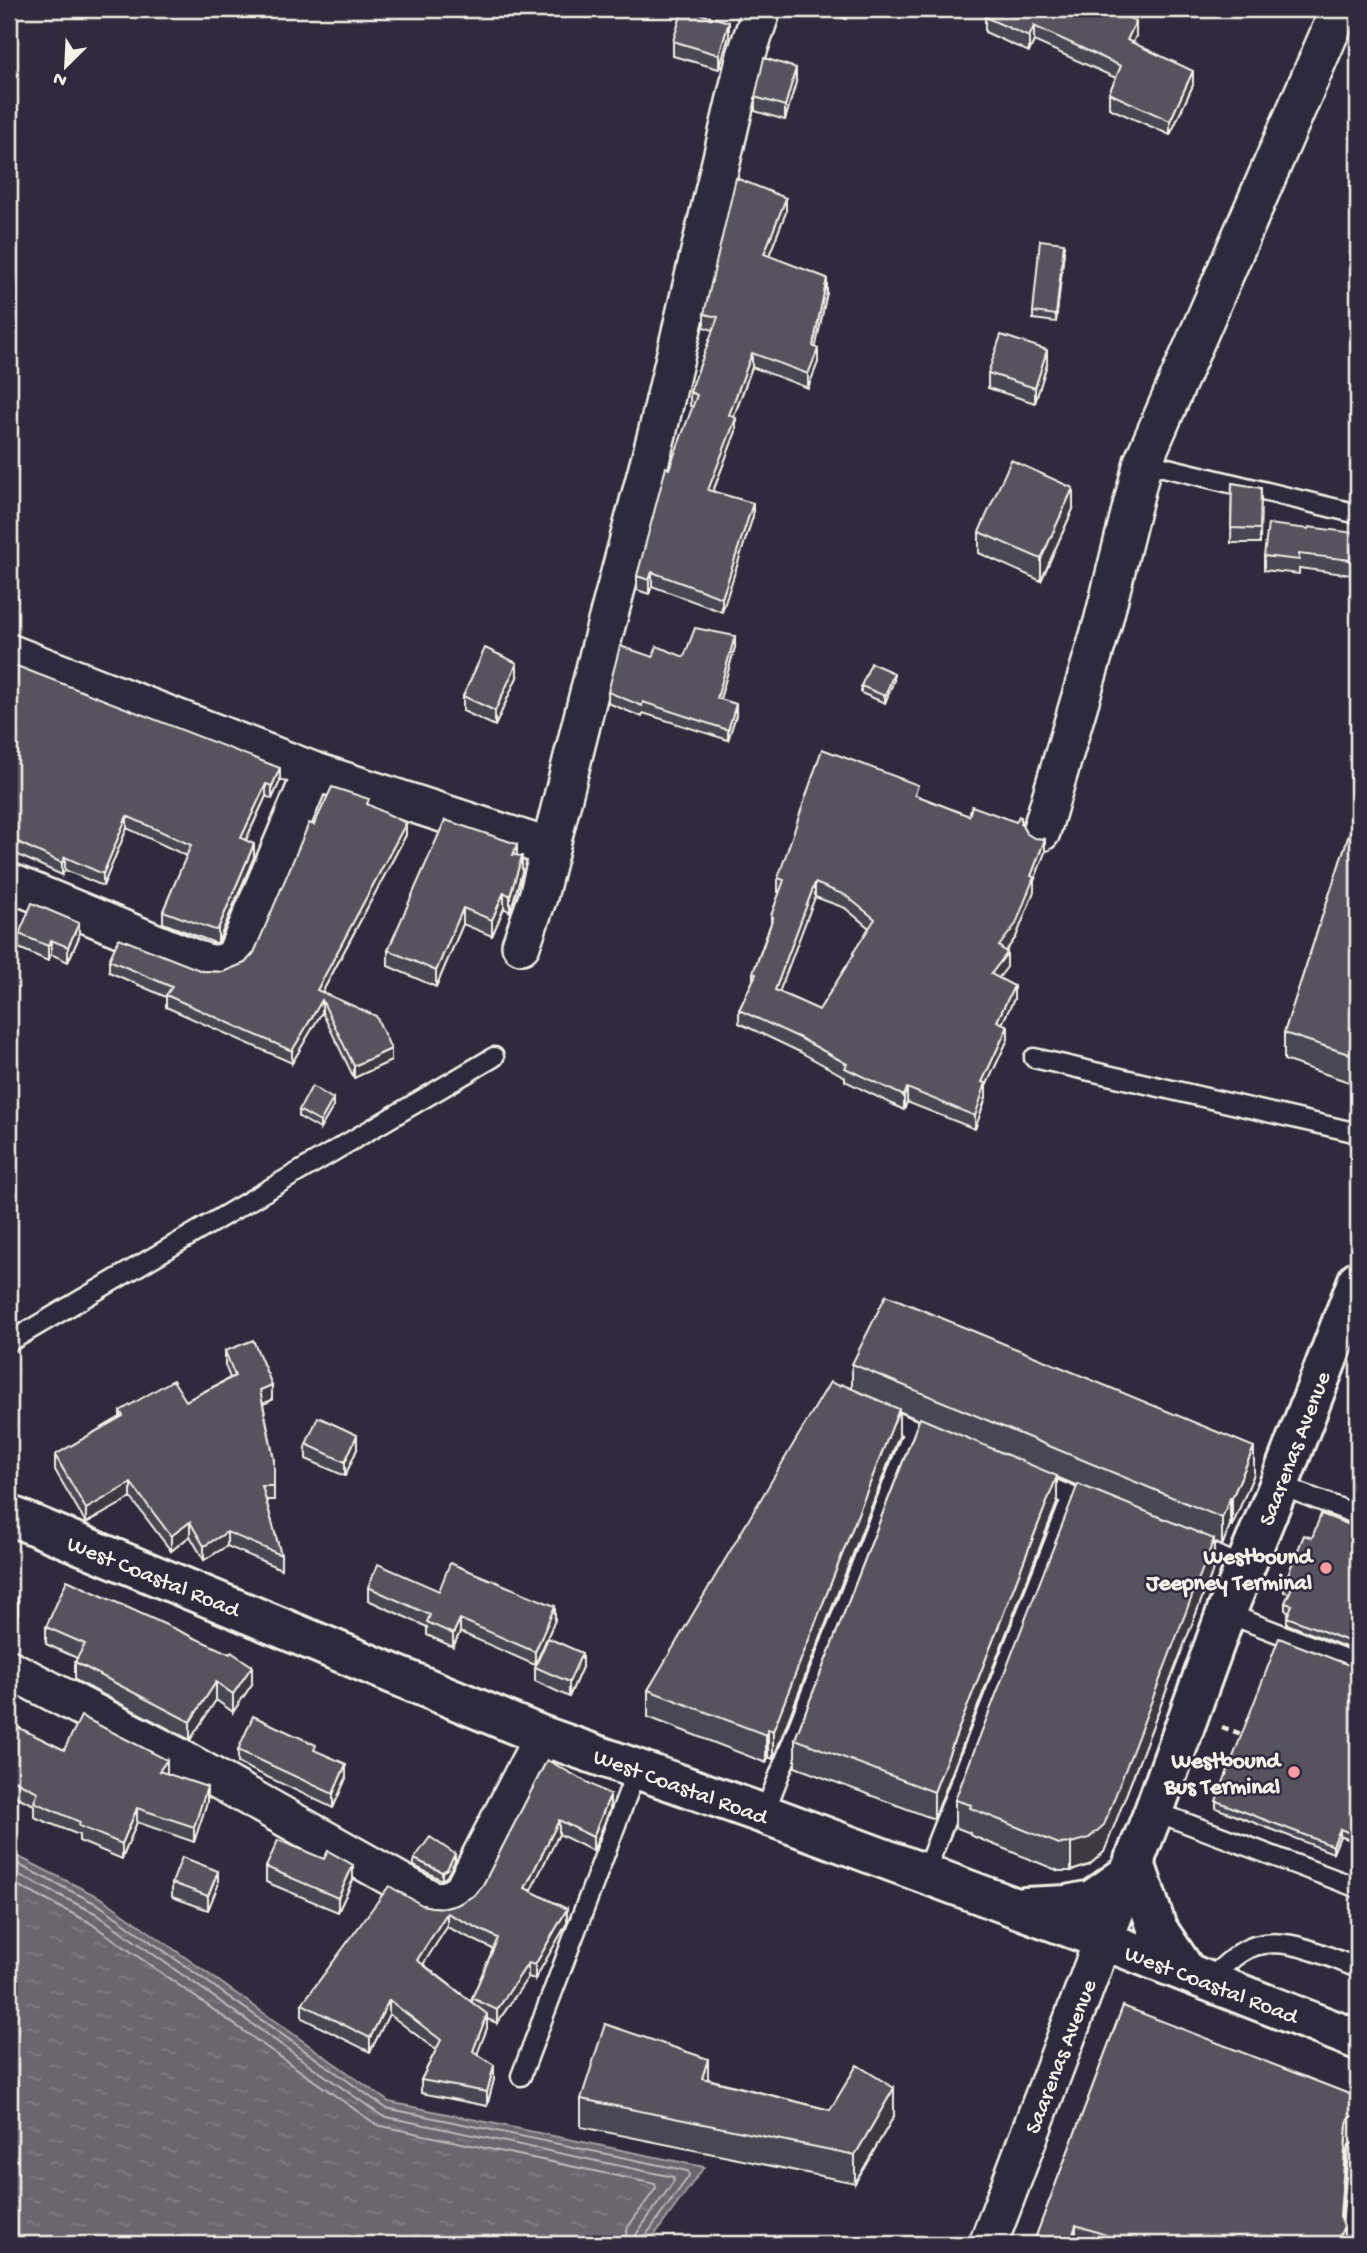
<svg xmlns="http://www.w3.org/2000/svg" width="1367" height="2253" font-family="'Gochi Hand',sans-serif">
<style>
.water{fill:url(#water-ripples);stroke:#a19ea0;stroke-width:2}
.lines{fill:none;stroke-linecap:round;stroke-linejoin:round}
.shore{stroke:#bdb9b8;stroke-width:2}
.service-casing{stroke:#f4f1e8;stroke-width:23}
.minor-casing{stroke:#f4f1e8;stroke-width:42}
.secondary-casing{stroke:#f4f1e8;stroke-width:44}
.primary-casing{stroke:#f4f1e8;stroke-width:44}
.path{stroke:#f4f1e8;stroke-width:4.5;stroke-dasharray:7 5;stroke-linecap:butt}
.service{stroke:#2f2a3d;stroke-width:18}
.minor{stroke:#2f2a3d;stroke-width:37}
.secondary{stroke:#2f2a3d;stroke-width:38}
.primary{stroke:#2f2a3d;stroke-width:38}
.wall{fill:#4a4752;stroke:#f4f1e8;stroke-width:2;fill-rule:evenodd}
.shaded-wall{fill:#3c3942;stroke:#f4f1e8;stroke-width:2}
.building{fill:#56525f;stroke:#f4f1e8;stroke-width:2;fill-rule:evenodd}
.poi-dot{fill:#ff9aa2;stroke:#2f2a3d;stroke-width:2.5}
.labels{text-anchor:middle;stroke-width:5;stroke-linejoin:round;paint-order:stroke}
.street-label{font-size:23px;fill:#f4f1e8;stroke:#2f2a3d}
.poi-label{font-size:23px;font-weight:bold;fill:#f4f1e8;stroke:#2f2a3d;text-anchor:end}
</style>
<defs>
<pattern id="water-ripples" width="26" height="14" patternUnits="userSpaceOnUse" patternTransform="scale(1.75)"><rect width="26" height="14" fill="#6a6670"/><path d="M2 4q2-2 4 0t4 0M15 11q2-2 4 0t4 0" fill="none" stroke="#807c84"/></pattern>
</defs>
<rect width="100%" height="100%" fill="#2f2a3d"/>
<filter id="ink" filterUnits="userSpaceOnUse"><feTurbulence type="fractalNoise" baseFrequency=".0143" numOctaves="2"/><feDisplacementMap in="SourceGraphic" scale="14" xChannelSelector="R" yChannelSelector="G"/><feConvolveMatrix kernelMatrix="1 2 1 2 8 2 1 2 1" color-interpolation-filters="sRGB"/></filter>
<g filter="url(#ink)">
<path class="water" d="M9 1852 103 1899 389 2102 704 2167 648 2244H9Z"/>
<g class="lines">
<path class="shore" d="M9 1860 99 1905 386 2108 688 2171 689 2176 644 2238 643 2244
M9 1870 95 1913 382 2116 673 2177 674 2181 637 2233 634 2244
M9 1881 89 1922 377 2125 655 2184 656 2188 628 2227 624 2244"/>
<g class="service-casing">
<path id="service" d="M1143 462 1358 514
M1034 1058 1358 1133
M9 1342 494 1057
M879 1415 937 1439
M1037 1482 1095 1506
M1279 1485 1358 1515
M1192 1545 1245 1567
M1226 1613 1358 1664
M1154 1811 1358 1888
M764 1814 914 1430
M924 1875 1072 1497
M1207 1981C1217 1972 1228 1961 1240 1953 1275 1929 1323 1955 1358 1968
M521 2076 637 1769
M1351 2244 1358 2152"/>
</g>
<g class="minor-casing">
<path id="minor" d="M9 653 313 771 550 848
M1041 832 1103 622 1143 462 1340 9
M9 882 180 953C201 961 215 971 235 957L313 771
M521 945 538 897 603 637 657 434 746 56 762 9
M9 1669 178 1757 432 1900 447 1901 463 1891 543 1736
M988 2244 1103 1940"/>
</g>
<g class="secondary-casing">
<path id="secondary" d="M1103 1940 1154 1811 1226 1613 1279 1485 1358 1280"/>
</g>
<g class="primary-casing">
<path id="primary" d="M9 1515 543 1736 764 1814 1103 1940 1358 2040
M1134 1860 1157 1928 1187 1973
M1025 1907 1067 1905 1092 1900 1130 1873"/>
</g>
<path class="path" d="M1222 1727 1244 1735"/>
<use href="#service" class="service"/>
<use href="#minor" class="minor"/>
<use href="#secondary" class="secondary"/>
<use href="#primary" class="primary"/>
</g>
<path class="wall" d="M824 9H850L846 19 824 11Z
M985 17 1136 36 1133 42 1193 85 1170 135 1109 108V93L1116 78 1034 41 1029 52 985 32Z
M729 36 719 69 673 56V41Z
M796 82 785 120 755 111V97Z
M786 212 769 256 827 292 815 347 818 362 808 388 752 367 734 417 736 431 713 492 753 516 722 612 652 586 649 594 637 590V576L669 469 693 407 690 406V392L713 330 704 327V314Z
M1064 251 1056 322 1033 319V312Z
M1047 364 1035 403 988 388V373Z
M1232 483 1261 488 1260 543H1231Z
M1073 509 1041 581 979 553V532Z
M1355 547 1351 575 1299 568V574L1264 570V556Z
M735 647 720 699 736 715 728 740 643 713 642 717 608 703V692L653 657H684Z
M9 663 280 781 272 799 266 796 246 840 254 857 218 942 215 943 163 923V911L187 856 127 828 103 886 65 870 62 875 9 851Z
M517 677 495 726 463 711V696Z
M894 680 885 703 861 693V686Z
M918 796 969 816 1021 824 1026 833 1045 852 1034 881V891L1016 937 1005 952 1007 967 998 978 1014 999 1002 1023 1008 1039 986 1086V1097L975 1129 907 1102 904 1110 845 1081V1077L800 1052 739 1023V1010L753 981V973L771 923V916L780 892H778V878ZM815 897 845 908 869 928 853 953V957L819 1010 779 992Z
M369 805 406 835 322 993 391 1061 354 1078 322 1012 292 1063 166 1007V997L109 972V960L202 971 223 972 245 963 254 953 314 825Z
M1358 807V1085L1284 1060V1033Z
M517 855 522 872 510 912 504 908 492 936 463 924 436 987 388 966V950Z
M19 934 79 937 68 962 51 954 48 961 19 948Z
M333 1107 320 1129 299 1117V1110Z
M225 1351 272 1400 263 1404 274 1460V1500H266L281 1555V1569L227 1546 204 1560 190 1536 171 1551 131 1498 86 1523 55 1470V1455L120 1417V1411L186 1401 230 1378 225 1365Z
M852 1364 1254 1474 1232 1526 1230 1525 1222 1546 1214 1542V1567L1104 1852 1089 1865 1071 1871H1059L970 1835V1833L955 1827V1800L1078 1486 1057 1477V1503L934 1819 795 1767V1739L919 1420 899 1411V1436L773 1759 768 1757 766 1763 648 1717V1690L840 1386 852 1389Z
M306 1444 357 1449 345 1476 306 1459Z
M1358 1528V1652L1287 1624V1617L1289 1612 1285 1610V1603L1289 1593 1284 1592V1584L1312 1538Z
M368 1587 439 1591 555 1620 535 1665 460 1632 453 1647 427 1635V1627L368 1600Z
M46 1627 252 1684 233 1712 216 1700 190 1740 75 1680V1662L77 1658 46 1644Z
M535 1667H582L569 1697 535 1681Z
M1354 1667H1358V1843L1340 1836 1333 1853 1216 1808V1801Z
M9 1723 64 1750 167 1774 207 1802 194 1842 137 1822 122 1859 79 1841V1835L34 1817V1805L9 1793Z
M238 1750 316 1751 346 1778 333 1808 238 1763Z
M547 1760 610 1809 593 1851 559 1834 530 1891 567 1923 535 1979 528 1977 497 2023 487 2019V2028L477 2054 494 2079 487 2106 421 2093V2080L436 2050 389 2014 370 2052 302 2018V2004L422 1905 431 1907 446 1908 457 1905 475 1895 482 1887ZM447 1927 493 1949 472 1998V2002L423 1964Z
M414 1859 455 1861 447 1876 442 1880 414 1866Z
M266 1867 353 1880 338 1912 266 1882Z
M172 1883 218 1885 208 1910 172 1897Z
M1123 2006 1357 2124 1356 2141 1349 2145 1347 2151 1341 2220 1344 2244H1033Z
M708 2079 830 2110 894 2116 855 2183 581 2127V2099Z"/>
<path class="shaded-wall" d="M848 9H850L846 19V12Z
M1136 21V36L1127 54V40Z
M729 22V36L719 69V55Z
M1034 26V41L1029 52V37Z
M796 68V82L785 120V106Z
M1193 71V85L1170 135V121Z
M786 198V212L764 268V254Z
M1064 243V251L1056 322V315Z
M827 278V292L813 360V346Z
M818 349V362L808 388V374Z
M1047 350V364L1035 403V388Z
M752 353V367L729 429V415Z
M736 418V431L708 504V490Z
M1073 488V509L1041 581V559Z
M753 503V516L722 612V598Z
M1355 533V547L1351 575V560Z
M652 572V586L649 594V580Z
M735 636V647L717 709V698Z
M517 663V677L495 726V711Z
M894 673V680L885 703V696Z
M736 704V715L728 740V730Z
M280 768V781L272 799V786Z
M266 784V796L241 850V838Z
M127 816V828L103 886V874Z
M406 823V835L317 1002V990Z
M1045 839V852L1034 881V891L1016 937 999 960V946L1031 876Z
M254 844V857L218 942V929Z
M517 844V859L513 855Z
M522 856V872L510 912V896Z
M65 857V870L62 875V863Z
M815 883V897L775 1003V990Z
M504 892V908L492 936V920Z
M463 908V924L436 987V971Z
M79 923V937L68 962V947Z
M51 940V954L48 961V946Z
M1007 953V967L991 988V974Z
M1014 986V999L997 1034V1021Z
M322 1000V1012L292 1063V1051Z
M1008 1026V1039L986 1086V1097L975 1129V1116L982 1082Z
M391 1049V1061L354 1078V1066Z
M907 1088V1102L904 1110V1096Z
M333 1099V1107L320 1129V1122Z
M272 1385V1400L260 1405V1390Z
M899 1409V1436L773 1759V1731Z
M357 1435V1449L345 1476V1462Z
M1254 1447V1474L1232 1526V1498Z
M1057 1476V1503L934 1819V1792Z
M131 1483V1498L86 1523V1509Z
M1230 1498V1525L1222 1546V1518Z
M190 1522V1536L171 1551V1536Z
M227 1532V1546L204 1560V1546Z
M1214 1539V1567L1104 1852 1089 1865 1071 1871V1843Z
M18 1599V1614L9 1631V1617Z
M555 1606V1620L535 1665V1652Z
M460 1619V1632L453 1647V1634Z
M582 1653V1667L569 1697V1682Z
M252 1666V1684L233 1712V1694Z
M216 1682V1700L190 1740V1722Z
M768 1729V1757L766 1763V1735Z
M167 1760V1775L159 1771Z
M346 1764V1778L333 1808V1794Z
M207 1787V1802L194 1842V1827Z
M610 1795V1809L593 1851V1837Z
M137 1808V1822L122 1859V1844Z
M559 1820V1834L525 1902V1888Z
M1340 1829V1836L1333 1853V1846Z
M455 1854V1861L447 1876 442 1880V1872Z
M353 1865V1880L338 1912V1898Z
M218 1871V1885L208 1910V1896Z
M567 1909V1923L535 1979V1965Z
M447 1913V1927L417 1974V1960Z
M528 1963V1977L497 2023V2010Z
M389 2000V2014L370 2052V2038Z
M487 2014V2028L473 2065V2051Z
M708 2059V2087L702 2078Z
M494 2065V2079L487 2106V2092Z
M894 2088V2116L855 2183V2155Z
M1357 2097 1356 2141 1349 2145 1347 2151 1340 2235 1344 2226V2244H1336L1340 2216 1347 2124Z
M1076 2225V2244H1070Z"/>
<path class="building" d="M683 9 729 22 719 55 673 41Z
M989 9H1070L1075 12 1077 9H1109L1136 21 1127 40 1193 71 1170 121 1109 93 1121 66 1034 26 1029 37 985 17Z
M764 58 796 68 785 106 755 97Z
M736 178 786 198 764 254 827 278 813 346 818 349 808 374 752 353 729 415 736 418 708 490 753 503 722 598 652 572 649 580 637 576 665 471 666 467 669 469 697 395 690 392 718 317 704 314Z
M1040 240 1064 243 1056 315 1033 312Z
M1001 335 1047 350 1035 388 988 373Z
M1011 460 1073 488 1041 559 979 532Z
M1232 483 1261 488 1260 529 1231 528Z
M1268 524 1308 529 1309 527 1355 533 1351 560 1299 554V560L1264 556Z
M695 628 735 636 717 698 736 704 728 730 643 702 642 706 608 692 620 646 653 657 657 646 684 657Z
M485 648 517 663 495 711 463 696Z
M9 663 280 768 272 786 266 784 241 838 254 844 218 929 215 930 163 911 191 845 127 816 103 874 65 857 62 863 9 838Z
M871 663 894 673 885 696 861 686Z
M822 749 918 785 915 795 969 816 972 806 1016 822 1019 816 1021 817V824L1026 833 1034 838 1045 839 1031 876 1034 877 1016 924 999 946 1007 953 991 974 1014 986 997 1021 1008 1026 982 1082 986 1083 975 1116 907 1088 904 1096 845 1068 847 1064 800 1038 739 1010 756 974 753 973 764 944 773 917 771 916 784 880 778 878ZM815 883 845 895 875 919 853 953 854 954 819 1010 775 990Z
M332 787 369 799 367 804 406 823 317 990 376 1016 391 1049 354 1066 322 1000 292 1051 166 995 172 987 109 960 119 938 202 971 223 972 245 963 254 953 309 823 314 825Z
M1358 807V1057L1284 1033Z
M445 820 517 844 513 855 522 856 510 896 504 892 492 920 463 908 436 971 388 950Z
M32 903 79 923 68 947 51 940 48 946 19 934Z
M312 1086 333 1099 320 1122 299 1110Z
M886 1295 1254 1447 1232 1498H1230L1222 1518 852 1364Z
M253 1340 272 1385 260 1390 274 1460V1486H262L281 1555 227 1532 204 1546 190 1522 171 1536 131 1483 86 1509 55 1455 123 1416 120 1411 173 1380 186 1401 235 1376 225 1351Z
M830 1382 840 1386 841 1384 899 1409 773 1731 768 1729 766 1735 648 1690Z
M318 1417 357 1435 345 1462 306 1444Z
M920 1418 1057 1476 934 1792 795 1739Z
M1078 1484 1214 1539 1104 1825 1089 1838 1071 1843 1059 1844 970 1808 971 1805 955 1800Z
M1321 1514 1358 1528V1645L1287 1617 1292 1605 1285 1603 1292 1587 1284 1584 1304 1535 1312 1538Z
M450 1563 555 1606 535 1652 460 1619 453 1634 427 1622 430 1615 368 1587 378 1564 439 1591Z
M67 1580 230 1654 231 1652 252 1666 233 1694 216 1682 190 1722 75 1662 85 1644 46 1627Z
M9 1595 18 1599 9 1617Z
M548 1638 582 1653 569 1682 535 1667Z
M1279 1638 1354 1667H1358V1836L1340 1829 1333 1846 1216 1801Z
M81 1716 167 1760 159 1771 207 1787 194 1827 137 1808 122 1844 79 1826 80 1822 34 1802 38 1792 9 1778V1723L64 1750Z
M253 1716 316 1745 314 1750 346 1764 333 1794 238 1750Z
M547 1760 610 1795 593 1837 559 1820 525 1888 567 1909 535 1965 528 1963 497 2010 472 1998 498 1938 447 1913 417 1960 487 2014 473 2051 494 2065 487 2092 421 2080 441 2040 389 2000 370 2038 302 2004 389 1886 422 1905 431 1907 446 1908 457 1905 475 1895 482 1887Z
M430 1837 455 1854 447 1869 442 1872 414 1859Z
M278 1840 324 1859 328 1851 353 1865 338 1898 266 1867Z
M182 1857 218 1871 208 1896 172 1883Z
M1123 2006 1357 2097 1356 2114 1349 2118 1347 2124 1340 2216 1344 2226 1336 2244H1126L1127 2242 1076 2225 1070 2244H1033Z
M605 2024 708 2059 702 2078 830 2110 857 2065 894 2088 855 2155 581 2099Z"/>
</g>
<g class="poi-dot">
<circle cx="1326" cy="1568" r="7"/>
<circle cx="1294" cy="1772" r="7"/>
</g>
<g class="labels">
<g class="street-label">
<text transform="translate(1293 1448) rotate(-69)" y="8">Saarenas Avenue</text>
<text transform="translate(154 1575) rotate(22)" y="8">West Coastal Road</text>
<text transform="translate(681 1785) rotate(20)" y="8">West Coastal Road</text>
<text transform="translate(1212 1983) rotate(21)" y="8">West Coastal Road</text>
<text transform="translate(1059 2056) rotate(-69)" y="8">Saarenas Avenue</text>
</g>
<g class="poi-label">
<text x="1312" y="1563">Westbound<tspan x="1312" dy="26">Jeepney Terminal</tspan></text>
<text x="1280" y="1767">Westbound<tspan x="1280" dy="26">Bus Terminal</tspan></text>
</g>
</g>
<rect width="1367" height="2253" fill="none" stroke="#2f2a3d" stroke-width="35"/>
<rect x="18" y="18" width="1332" height="2218" fill="none" stroke="#f4f1e8" stroke-width="2.5" filter="url(#ink)"/>
<g transform="translate(66 66) rotate(204)" stroke="#2f2a3d" stroke-width="5" paint-order="stroke">
<path d="M0-5L12 26L0 18L-12 26Z" fill="#f4f1e8"/>
<text y="-10" font-size="19" font-weight="bold" text-anchor="middle" fill="#f4f1e8">N</text>
</g>
</svg>
